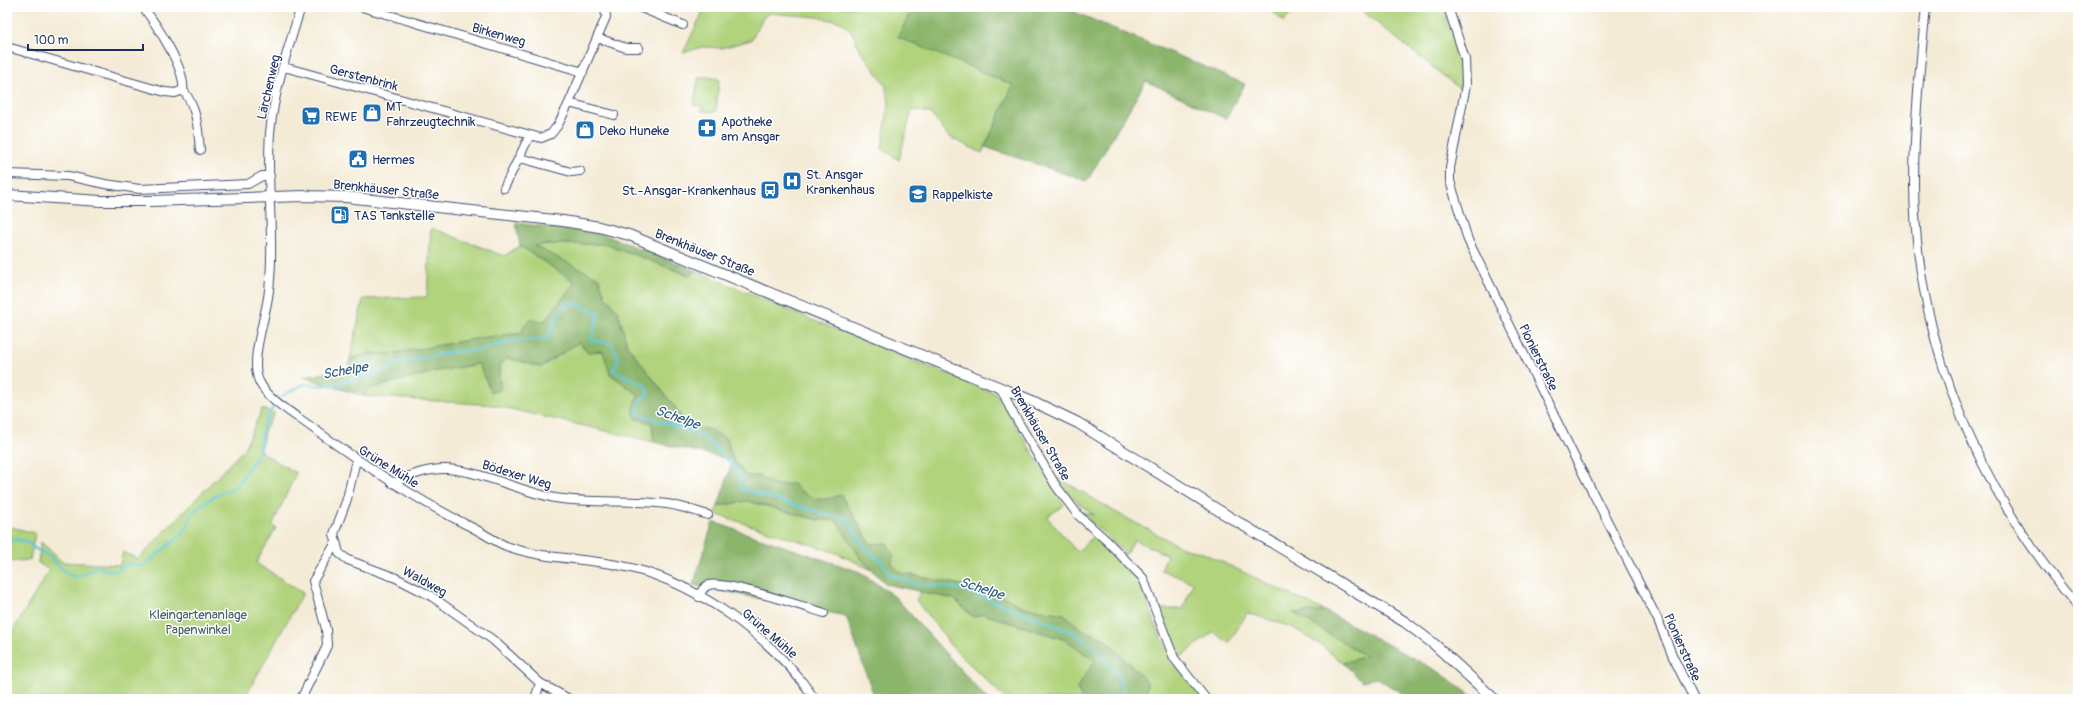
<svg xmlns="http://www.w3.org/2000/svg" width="2085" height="706" font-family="Pangolin,sans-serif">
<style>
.green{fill:#b0d37c;stroke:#66816d}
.forest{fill:#8cb56c;stroke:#547265}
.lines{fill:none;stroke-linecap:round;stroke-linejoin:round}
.stream{stroke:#5dc8d7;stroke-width:2.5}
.minor-casing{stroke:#3c4b70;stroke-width:10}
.major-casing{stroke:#3c4b70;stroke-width:12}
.minor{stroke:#fff;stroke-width:8}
.major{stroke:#fff;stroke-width:10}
.labels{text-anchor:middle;stroke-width:3;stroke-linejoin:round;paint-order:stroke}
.street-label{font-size:13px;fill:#1b2f5e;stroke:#fff}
.poi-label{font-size:13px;fill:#1b2f5e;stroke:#fff;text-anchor:start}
.park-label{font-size:13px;fill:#486067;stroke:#fff}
.water-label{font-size:14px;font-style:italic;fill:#2f5d82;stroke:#fff}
</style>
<rect width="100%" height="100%" fill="#fff"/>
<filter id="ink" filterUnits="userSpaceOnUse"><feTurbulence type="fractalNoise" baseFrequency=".025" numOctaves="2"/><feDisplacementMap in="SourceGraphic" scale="8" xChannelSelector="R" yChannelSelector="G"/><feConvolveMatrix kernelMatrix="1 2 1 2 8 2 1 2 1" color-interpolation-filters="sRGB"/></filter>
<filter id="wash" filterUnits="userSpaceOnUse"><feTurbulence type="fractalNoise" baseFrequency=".012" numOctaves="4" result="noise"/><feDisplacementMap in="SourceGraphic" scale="16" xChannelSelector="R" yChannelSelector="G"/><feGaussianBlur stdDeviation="0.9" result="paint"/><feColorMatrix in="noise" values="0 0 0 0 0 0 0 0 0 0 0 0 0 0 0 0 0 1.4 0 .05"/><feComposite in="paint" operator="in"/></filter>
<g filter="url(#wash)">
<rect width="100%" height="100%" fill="#f4ebd6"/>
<path class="green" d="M705 7H913L898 37 1013 85 982 153 949 137 930 113 912 110 899 160 882 149 889 102 885 84 862 53 851 31 841 22 817 17 769 13 763 18 751 40 722 48 702 47 683 53Z
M1268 7H1297L1284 22Z
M1357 7H1443L1462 65 1460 89Z
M706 77 719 79 716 112 701 111 702 106 694 105 698 78Z
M431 228 504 256 520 246 575 282 546 320 538 322 521 333 480 338 390 354 370 353 350 359 363 299 427 297Z
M549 244H607L687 275 697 271 805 317 997 394 1064 505 1047 517 1077 552 1094 536 1139 580 1158 631 1172 659 1204 699H1146L1147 682 1105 639 1081 629 1064 614 1023 607 992 591 901 573 892 565 893 554 871 544 841 495C817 503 811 500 793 484L774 485 758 476H747L733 460 727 440 712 430 690 427 627 345 618 311 605 296 599 278 533 246Z
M579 342 588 352 604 351 610 374 639 395C633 404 633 409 636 419L652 422 654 442 493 405 363 396 368 389 437 371 479 364 491 392 500 390 499 365 508 358 541 367Z
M262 409 275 413 264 431 261 452 296 473 272 526 276 528 256 563 303 593 244 699H7V641L49 570 38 563 41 542 62 562 120 565 123 552 138 559 244 449Z
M1057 477 1119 514 1185 549 1201 552 1325 611 1293 613 1367 656 1343 663 1322 646 1292 627 1247 613 1229 643 1213 632 1181 657 1160 609H1183L1193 583 1161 570 1167 555 1134 540 1126 555 1081 512 1095 515C1078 505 1067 494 1057 477Z
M747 501 818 520H836L862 560 872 570 834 552 715 514 718 506Z
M7 526 35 533 30 560 7 562Z
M921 592 954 599 973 617 983 614 1066 640 1095 661 1077 688 1082 699H1006L950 645C940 629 927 616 916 600Z"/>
<path class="forest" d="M913 7H1063L1245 84 1226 119 1146 81 1087 181 985 147 1013 85 898 37Z
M516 223 602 234 697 271 688 275 607 244H549L534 246 599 278 605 296 618 311 627 345 690 427 712 430 727 440 733 460 747 476H758L774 485 793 484C811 500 817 503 841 495L871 544 887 543 893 554 892 565 901 573 992 591 1023 607 1064 614 1081 629 1105 639 1147 682 1146 699H1082L1077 688 1095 661 1066 640 983 614 973 617 954 599 886 584 862 560 836 520H818L747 501 718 506 733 460 654 442 652 423 636 419C632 409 633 404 639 395L610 374 603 351 588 352 579 342 541 367 508 358 499 365 500 390 491 392 479 364 437 371 368 389 363 396 303 377 348 369 350 359 370 353 391 354 480 338 521 333 524 325 533 319 538 322 546 320 575 282 520 246Z
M713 522 860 572 895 597 987 699H875L846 616 693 585Z
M1325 611 1441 673 1476 699H1411L1377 678 1362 681 1343 663 1366 656 1293 613Z"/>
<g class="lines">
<path class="stream" d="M282 396 304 384 324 386 379 374 397 363 451 352 480 350 511 341 547 339 559 312 569 302 599 313 591 341 611 343 619 359 613 370 645 385 648 394 640 401 637 410 640 414 702 436 738 470 741 489C776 498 810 512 846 518L866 549 882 562 890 575 915 584 964 590 1070 631 1095 648 1117 673 1126 699
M7 539 27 541C33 551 42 550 50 557 68 573 68 586 95 567L113 571 118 570 129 563 142 567 181 535 189 524 191 514 205 502 220 493 235 488 258 454 263 426 273 407"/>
</g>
</g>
<g filter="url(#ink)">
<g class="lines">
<g class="minor-casing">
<path id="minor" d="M143 7C156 24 186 69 183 90 197 108 198 127 200 150
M301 7C288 48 274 91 270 133 266 185 275 238 269 290 267 315 249 359 259 381 266 398 295 415 310 426 362 464 415 499 473 528 485 534 497 543 509 547 544 559 582 558 617 565 694 579 771 636 815 699
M362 7 583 72
M639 7 683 25
M1448 7 1465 59 1466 85 1450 168V181L1468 240 1573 454 1658 620 1673 657 1694 699
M1926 7C1920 66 1914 125 1914 184 1915 340 1977 489 2078 607
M598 38 626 48H639
M7 47 165 92 175 93 183 90
M284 67 541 138 551 134 558 125 569 103 606 17 605 7
M569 103 614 115
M520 158 571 172 580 171
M7 174 68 176 105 184 140 189 248 184 262 176H270
M504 188 530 135
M1001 388 1010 408 1056 486 1078 515 1107 541 1143 578 1174 658 1206 699
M356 460 347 499 334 534 339 553 348 560 396 578 431 596 493 640 540 683 569 699
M392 483C409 476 428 468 447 469 485 472 518 491 555 498 593 504 630 499 667 504 681 506 695 511 708 515
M699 597C701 592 703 587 709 585 724 580 805 607 824 613
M301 699 327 646 326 629 313 581 335 544
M535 699 540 683"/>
</g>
<g class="major-casing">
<path id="major" d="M7 195 101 201H150L304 196 346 197 563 221 599 227 629 235 1030 400 1078 423 1231 518 1405 622 1434 644 1494 699"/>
</g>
<use href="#minor" class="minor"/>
<use href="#major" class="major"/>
</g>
</g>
<defs>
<g id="shop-square" transform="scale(1)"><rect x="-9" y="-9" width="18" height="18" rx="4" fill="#1f6fb2" stroke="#fff"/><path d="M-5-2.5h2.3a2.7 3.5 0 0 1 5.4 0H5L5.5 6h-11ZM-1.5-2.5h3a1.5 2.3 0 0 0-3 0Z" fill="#fff"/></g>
<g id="supermarket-square" transform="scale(1)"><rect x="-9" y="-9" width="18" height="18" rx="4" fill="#1f6fb2" stroke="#fff"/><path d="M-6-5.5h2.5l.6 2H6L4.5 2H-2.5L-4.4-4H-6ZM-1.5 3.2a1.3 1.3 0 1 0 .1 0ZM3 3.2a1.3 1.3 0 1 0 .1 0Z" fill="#fff"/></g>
<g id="pharmacy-square" transform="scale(1)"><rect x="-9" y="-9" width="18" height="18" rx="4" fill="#1f6fb2" stroke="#fff"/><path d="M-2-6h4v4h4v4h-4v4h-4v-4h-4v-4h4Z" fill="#fff"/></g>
<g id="civic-square" transform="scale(1)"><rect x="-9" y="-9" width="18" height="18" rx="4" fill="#1f6fb2" stroke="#fff"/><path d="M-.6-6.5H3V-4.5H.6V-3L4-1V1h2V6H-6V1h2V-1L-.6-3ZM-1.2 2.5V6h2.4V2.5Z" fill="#fff"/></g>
<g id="hospital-square" transform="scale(1)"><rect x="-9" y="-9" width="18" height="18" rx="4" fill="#1f6fb2" stroke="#fff"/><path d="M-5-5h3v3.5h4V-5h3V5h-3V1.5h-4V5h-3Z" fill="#fff"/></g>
<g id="bus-square" transform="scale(1)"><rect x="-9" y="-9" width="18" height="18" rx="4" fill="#1f6fb2" stroke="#fff"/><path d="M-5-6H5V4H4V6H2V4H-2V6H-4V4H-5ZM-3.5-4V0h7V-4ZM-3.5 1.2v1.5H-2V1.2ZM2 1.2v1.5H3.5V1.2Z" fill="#fff"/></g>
<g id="school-square" transform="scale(1)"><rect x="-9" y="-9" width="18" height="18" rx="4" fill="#1f6fb2" stroke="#fff"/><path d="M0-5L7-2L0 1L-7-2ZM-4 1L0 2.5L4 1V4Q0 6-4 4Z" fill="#fff"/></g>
<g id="fuel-square" transform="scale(1)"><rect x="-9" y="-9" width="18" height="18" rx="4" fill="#1f6fb2" stroke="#fff"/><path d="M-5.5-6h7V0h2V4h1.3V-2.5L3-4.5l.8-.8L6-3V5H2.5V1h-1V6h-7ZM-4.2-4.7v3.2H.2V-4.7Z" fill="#fff"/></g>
</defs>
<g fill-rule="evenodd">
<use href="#shop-square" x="372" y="113"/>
<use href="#supermarket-square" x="311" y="116"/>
<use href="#pharmacy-square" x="707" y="128"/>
<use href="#shop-square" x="585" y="130"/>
<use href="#civic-square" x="358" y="159"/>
<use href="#hospital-square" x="792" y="181"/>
<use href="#bus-square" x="770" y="190"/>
<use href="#school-square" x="918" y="194"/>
<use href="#fuel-square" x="340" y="215"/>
</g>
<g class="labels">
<g class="street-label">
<text transform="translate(499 34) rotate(16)" y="5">Birkenweg</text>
<text transform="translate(364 77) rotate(15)" y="5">Gerstenbrink</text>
<text transform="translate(268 87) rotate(-77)" y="5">Lärchenweg</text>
<text transform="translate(386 189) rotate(6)" y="5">Brenkhäuser Straße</text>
<text transform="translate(705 252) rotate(22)" y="5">Brenkhäuser Straße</text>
<text transform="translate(1539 357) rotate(64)" y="5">Pionierstraße</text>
<text transform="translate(1041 433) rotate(60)" y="5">Brenkhäuser Straße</text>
<text transform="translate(389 466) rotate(32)" y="5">Grüne Mühle</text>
<text transform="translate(517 474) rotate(17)" y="5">Bödexer Weg</text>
<text transform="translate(425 581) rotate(29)" y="5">Waldweg</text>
<text transform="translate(770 633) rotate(41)" y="5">Grüne Mühle</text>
<text transform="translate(1683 647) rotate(66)" y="5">Pionierstraße</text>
</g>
<g class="poi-label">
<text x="386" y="111">MT<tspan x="386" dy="15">Fahrzeugtechnik</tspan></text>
<text x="325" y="121">REWE</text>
<text x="721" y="126">Apotheke<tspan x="721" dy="15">am Ansgar</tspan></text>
<text x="599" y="135">Deko Huneke</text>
<text x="372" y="164">Hermes</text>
<text x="806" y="179">St. Ansgar<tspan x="806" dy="15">Krankenhaus</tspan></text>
<text x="756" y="195" text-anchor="end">St.-Ansgar-Krankenhaus</text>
<text x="932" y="199">Rappelkiste</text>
<text x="354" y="220">TAS Tankstelle</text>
</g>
<g class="park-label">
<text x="198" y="619">Kleingartenanlage<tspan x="198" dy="15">Papenwinkel</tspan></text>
</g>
<g class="water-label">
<text transform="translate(345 370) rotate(-10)" y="5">Schelpe</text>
<text transform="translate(678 417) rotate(20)" y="5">Schelpe</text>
<text transform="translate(982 588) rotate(18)" y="5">Schelpe</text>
</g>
</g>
<rect width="2085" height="706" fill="none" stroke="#fff" stroke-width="24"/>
<path d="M28 44v6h115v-6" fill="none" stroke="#1b2f5e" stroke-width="2"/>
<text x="34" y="44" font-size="12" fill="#1b2f5e" stroke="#ffffff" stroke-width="3" paint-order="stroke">100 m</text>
</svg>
